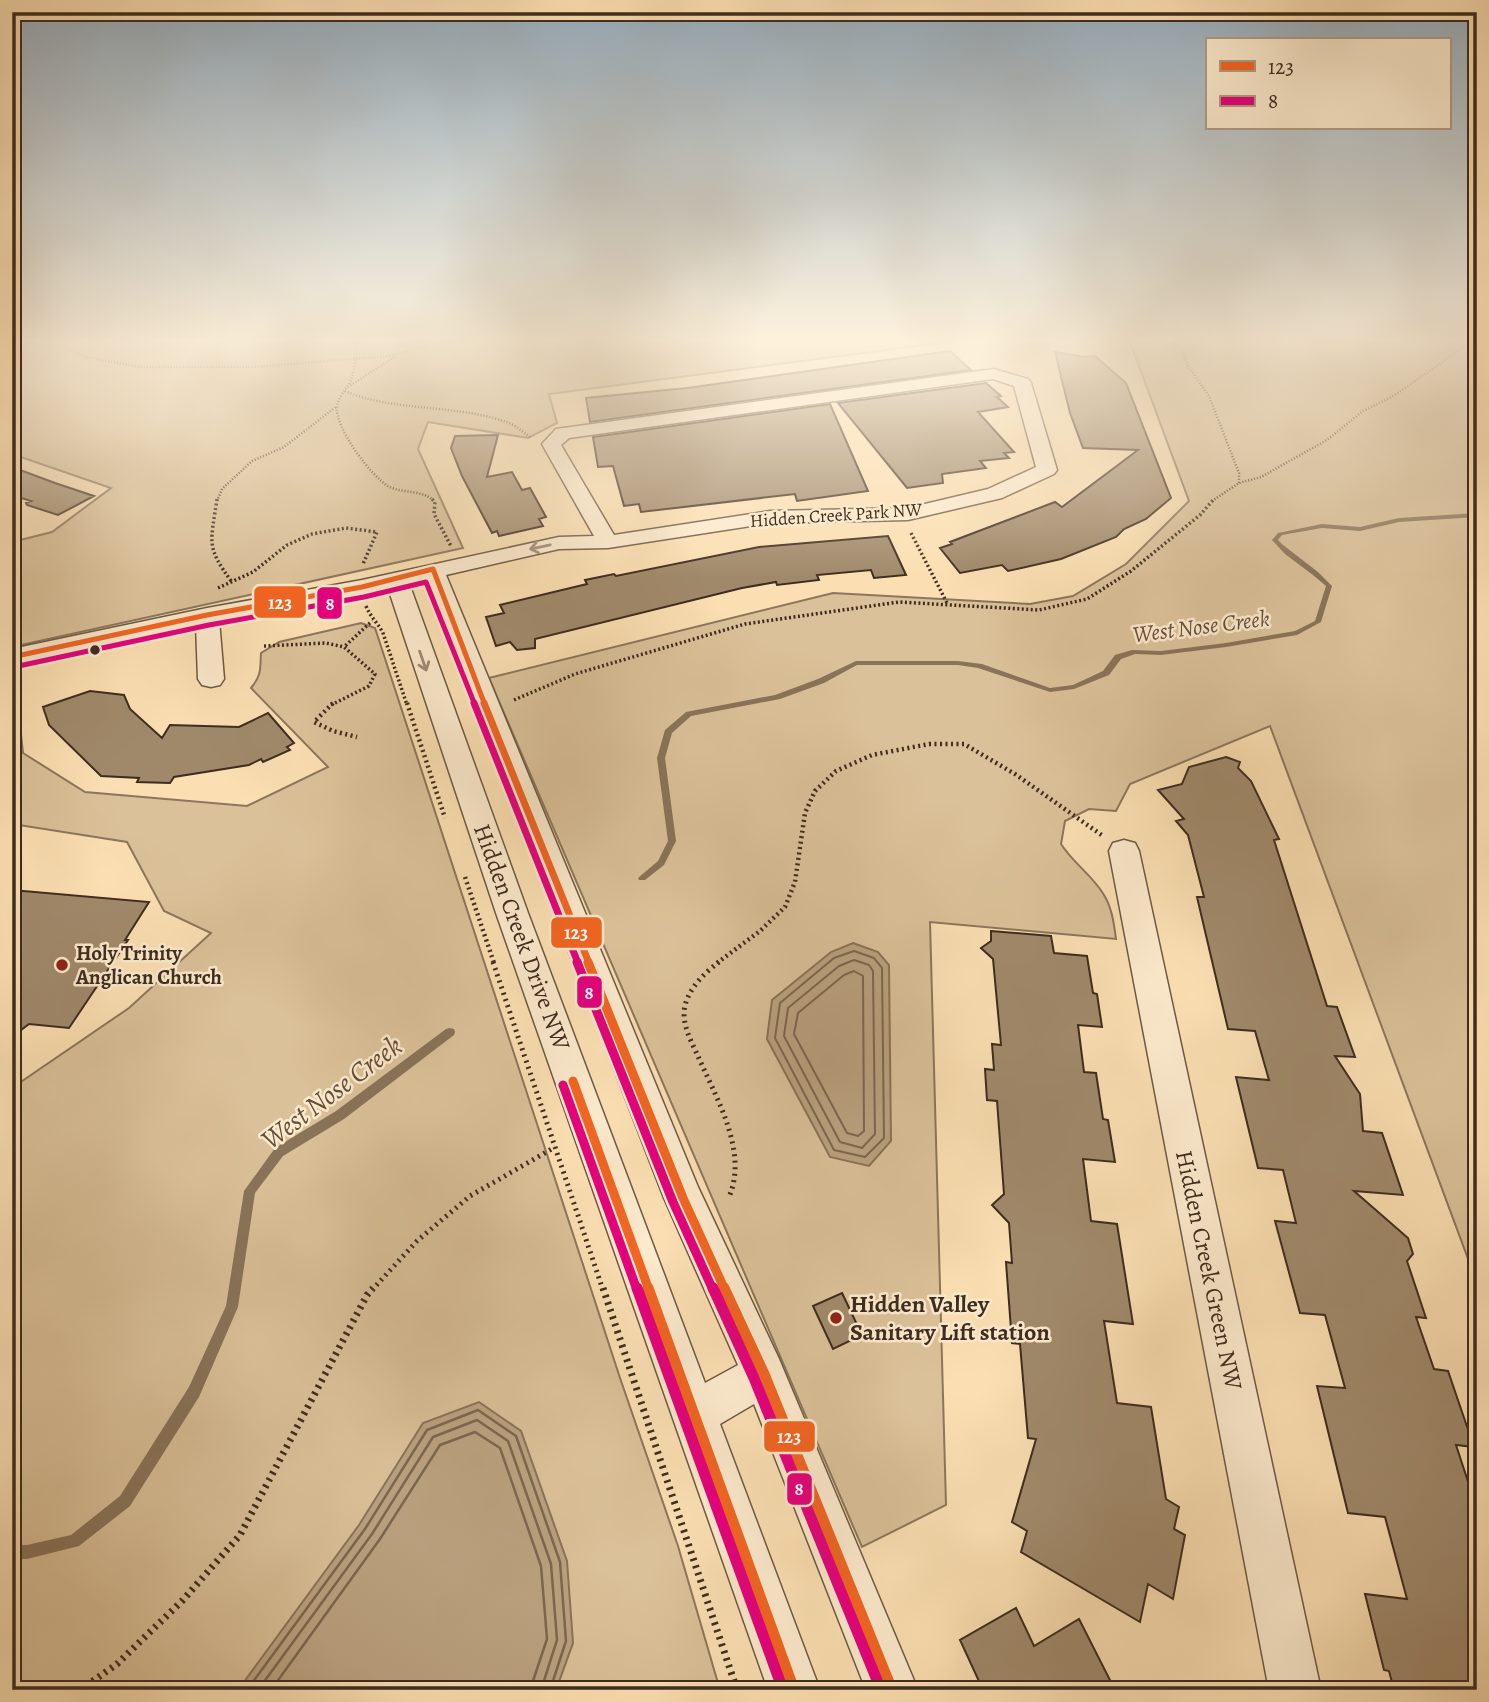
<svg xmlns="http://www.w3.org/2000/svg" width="1489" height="1702" font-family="Alegreya,serif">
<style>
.green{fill:#dbc199;stroke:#8c765c;stroke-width:2}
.water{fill:#bba280;stroke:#897359;stroke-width:2}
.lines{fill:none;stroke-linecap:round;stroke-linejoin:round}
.shore-far1{stroke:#7c6750;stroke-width:2}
.shore{stroke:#7c6750;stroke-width:2.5}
.stream{fill:#897359;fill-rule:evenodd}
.building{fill:#a0896b;stroke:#3e2c1f;stroke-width:2}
.minor-casing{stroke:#6d5944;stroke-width:3}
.path-far4{stroke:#3e2c1f;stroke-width:2.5;stroke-dasharray:1 2;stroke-linecap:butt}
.path-far3{stroke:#3e2c1f;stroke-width:3.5;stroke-dasharray:2 2.5;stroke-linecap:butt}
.path-far2{stroke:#3e2c1f;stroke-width:4.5;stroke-dasharray:2 3.5;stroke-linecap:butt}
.path-far1{stroke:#3e2c1f;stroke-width:5;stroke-dasharray:2 4.5;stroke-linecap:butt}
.path{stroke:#3e2c1f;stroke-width:7;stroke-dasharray:2.5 5;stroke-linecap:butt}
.minor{fill:#fceacd;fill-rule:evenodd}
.bus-1-far3-casing{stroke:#fceacd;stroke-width:10}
.bus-1-far2-casing{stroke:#fceacd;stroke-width:12}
.bus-1-far1-casing{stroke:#fceacd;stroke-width:14}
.bus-1-casing{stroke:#fceacd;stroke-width:17}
.bus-2-far3-casing{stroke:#fceacd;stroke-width:10}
.bus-2-far2-casing{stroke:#fceacd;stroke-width:12}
.bus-2-far1-casing{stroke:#fceacd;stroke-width:14}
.bus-2-casing{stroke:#fceacd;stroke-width:17}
.bus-1-far3{stroke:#f26522;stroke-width:5}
.bus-1-far2{stroke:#f26522;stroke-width:7}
.bus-1-far1{stroke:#f26522;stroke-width:9}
.bus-1{stroke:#f26522;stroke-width:11}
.bus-2-far3{stroke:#e5007d;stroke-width:5}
.bus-2-far2{stroke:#e5007d;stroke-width:7}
.bus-2-far1{stroke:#e5007d;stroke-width:9}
.bus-2{stroke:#e5007d;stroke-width:11}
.oneway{stroke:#9d8b76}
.bus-dot{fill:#3e2c1f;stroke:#fceacd;stroke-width:2.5}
.poi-dot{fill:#8f2418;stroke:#fceacd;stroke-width:2.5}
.labels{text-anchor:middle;stroke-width:5;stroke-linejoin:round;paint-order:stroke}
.far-street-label{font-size:18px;fill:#3e2c1f;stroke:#fceacd}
.poi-label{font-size:21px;font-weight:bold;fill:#3e2c1f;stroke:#fceacd;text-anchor:start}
.water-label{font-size:23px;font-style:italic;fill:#644f3c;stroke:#fceacd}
.near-street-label{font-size:24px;fill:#3e2c1f;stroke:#fceacd}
.near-poi-label{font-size:24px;font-weight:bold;fill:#3e2c1f;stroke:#fceacd;text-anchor:start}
.near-water-label{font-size:28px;font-style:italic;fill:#644f3c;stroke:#fceacd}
.line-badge{stroke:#fceacd;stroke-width:2.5}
.badge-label{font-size:19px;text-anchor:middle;font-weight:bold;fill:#fff}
</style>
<rect width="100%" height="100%" fill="#fbdfb2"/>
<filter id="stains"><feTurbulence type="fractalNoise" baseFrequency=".00286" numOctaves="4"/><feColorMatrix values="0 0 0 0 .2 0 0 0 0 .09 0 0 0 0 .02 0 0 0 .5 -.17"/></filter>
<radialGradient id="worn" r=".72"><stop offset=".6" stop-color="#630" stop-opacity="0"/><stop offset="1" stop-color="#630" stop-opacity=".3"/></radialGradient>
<path class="green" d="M12 339H972L549 394 557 423 528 438 428 422 418 449 463 548 12 647V542L52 532 111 488 12 454Z
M1129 339H1477V1283L1270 726 1130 784 1116 811 1089 809 1065 821 1061 844C1073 863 1093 876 1104 895 1112 908 1114 924 1116 939L930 922 946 1505 862 1547 489 678 833 593 1030 604 1073 596 1126 564 1189 501Z
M361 623 375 628 620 1378 678 1546 720 1690H12V1088L129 1008 211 933 164 911 127 842 12 824V698L17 697 23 753 85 792 247 806 328 767 251 688C262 675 260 668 261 653L279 642Z"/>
<path class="water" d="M853 943 878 952 889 965 891 1141 869 1166 830 1157 767 1039 772 1000 831 952Z
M479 1402 521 1431 567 1561 573 1643 556 1690H238L359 1525 423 1423Z"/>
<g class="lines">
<path class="shore-far1" d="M854 951 874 958 882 968 884 1138 865 1157 834 1150 775 1038 780 1003 834 958Z
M854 960 869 965 873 971 875 1134 862 1148 840 1142 784 1036 788 1008 839 966Z
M854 971 863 976 864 1131 858 1136 847 1133 794 1034 798 1013 844 975Z"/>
<path class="shore" d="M247 1690 365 1529 427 1430 478 1410 516 1436 560 1562 566 1641 550 1690
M258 1690 372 1534 433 1437 477 1420 508 1441 551 1564 557 1640 541 1690
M271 1690 380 1539 440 1445 475 1432 500 1448 541 1566 547 1639 530 1690"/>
<path class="stream" d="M1477 513V517L1399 522 1360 531 1322 528 1282 535 1278 540 1283 545 1318 572 1332 586 1321 622 1297 635 1226 647 1161 655 1135 654 1121 659 1109 675 1074 689 1050 692 978 668 958 665H857L824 683 780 699 691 716 672 733 665 758 676 841 664 865 645 880H639L638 878 658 861 668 841 657 758 665 730 686 712 775 695 818 679 856 661H958L982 664 1050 688 1073 685 1103 671 1115 655 1132 650 1161 651 1226 643 1295 631 1315 621 1326 586 1313 575 1285 554 1272 540 1278 533 1322 524 1360 527 1399 518Z
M450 1028 454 1029 455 1032 454 1035 344 1119 283 1156 255 1193 238 1307 199 1397 130 1506 79 1546 27 1559H12V1545H27L71 1535 120 1496 189 1387 226 1306 244 1191 275 1148 336 1111 446 1029Z"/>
</g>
<path class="building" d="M950 351 971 370 590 422 586 398 687 388Z
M1055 352 1084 357 1095 356 1126 383 1171 498 1146 519 1124 529 1116 537 1061 559 1008 571 1002 565 960 573 940 548 952 544 950 542 1055 502 1062 507 1138 450 1083 448 1070 413Z
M986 383 1001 396 997 397 1008 407 978 412 1014 452 1004 453 1009 458 980 461 986 468 942 474 943 483 907 488 838 403Z
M830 404 868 491 797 501 795 494 641 512 639 504 624 506 613 466 598 467 593 437Z
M498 435 487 477 512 472 522 490 530 488 546 517 539 519 543 526 499 536 497 531 492 533 462 476 451 448 455 436Z
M12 467 55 483 94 496 58 515 27 505 26 503 31 501 12 495Z
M888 536 906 575 874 578 871 570 817 575 819 580 777 585 776 582 742 588 535 639V648L517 650 510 642 496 646 486 617 504 613 500 605 587 584 585 580 614 574 616 576 759 547Z
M90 691 124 695 130 709 162 738 170 725 239 727 268 713 294 743 287 747 290 750 263 762 261 759 249 765 174 777 170 783 137 782 139 778 101 776 49 725 43 707Z
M1226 757 1240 762 1238 768 1251 781 1279 839 1274 840 1327 1006 1337 1007 1355 1057 1335 1056 1360 1094 1363 1131 1382 1133 1403 1195 1354 1191 1408 1238 1413 1254 1407 1261 1426 1318 1416 1317 1434 1369 1448 1371 1474 1447 1456 1445 1477 1509V1690H1394L1389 1671 1384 1670 1365 1594 1407 1599 1385 1517 1348 1513 1317 1386 1345 1388 1325 1315 1300 1313 1275 1221 1296 1223 1283 1170 1258 1168 1236 1077 1269 1080 1255 1031 1228 1029 1197 897H1204L1188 835 1176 821 1184 819 1158 790 1182 784 1189 767Z
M12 890 149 902 125 940H128L69 1028 29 1024 12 1037Z
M991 931 1051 936 1054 953 1087 956 1093 993 1097 994 1102 1027 1078 1025 1084 1072 1096 1073 1103 1119 1108 1120 1115 1162 1083 1159 1091 1221 1117 1224 1133 1324 1104 1321 1117 1403 1151 1407 1166 1499 1179 1507 1174 1529 1185 1535 1173 1599 1148 1584 1140 1622 1021 1552 1027 1531 1012 1522 1036 1439 1028 1438 1020 1344 1012 1343 1006 1262 1012 1263 1009 1223 992 1205 1004 1194 997 1101 987 1100 985 1069 994 1070 992 1044 1001 1045 993 959 981 948 991 941Z
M842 1293 862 1335 833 1349 813 1306Z
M1016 1608 1034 1646 1079 1619 1115 1690H983L960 1640Z"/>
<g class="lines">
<g class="minor-casing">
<path id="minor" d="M994 369 1028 379 1031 383 1057 470 1054 474 1002 498 908 520 770 523 608 548 559 549 446 575 698 1187 779 1359 918 1690H866L754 1404 720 1424 820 1690H768L496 913 388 588 219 620 224 679 220 685 211 687 202 685 198 679 196 625 12 665V649L207 608 362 580 559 537 594 536 542 444 556 429ZM993 379 1014 386 1036 467 988 489 908 508 770 511 614 535 561 445 569 438ZM425 580 664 1198 738 1365 705 1383 528 913 409 583Z
M1124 840 1135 843 1139 851 1321 1690H1269L1109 851 1113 843Z"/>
</g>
<path class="path-far4" d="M357 339C356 354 356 368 350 382 346 389 338 398 337 406 334 427 371 476 388 486 402 494 422 489 434 501
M1169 339 1183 352 1188 366 1209 396 1239 473V483
M12 342 61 346 86 357 140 367H254L389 356 451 339
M348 387 396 356
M345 391C392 412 460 404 509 423 517 426 524 433 531 438
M217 501 222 489 252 461 284 447 337 406
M1212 501 1239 483 1261 477 1327 440 1363 411 1392 397 1475 339"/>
<path class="path-far3" d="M217 499C211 542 205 546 232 582
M432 499 435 502 434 514 451 546
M911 533 947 603
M218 588 253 572 287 545 312 534 346 528 377 532 363 564
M366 606C371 618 378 623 383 633L407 705
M264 646 326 643 344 647
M514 700 575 674 745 624 899 602 1039 610 1087 599 1131 571 1200 515 1214 499
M331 705 369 686 375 674 344 647 372 621"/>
<path class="path-far2" d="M333 703 314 722 333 731 357 737
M407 703 445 818
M465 877 494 963
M717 963 760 931 785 907 795 882 805 813 815 791 836 771 872 755 929 744H964L1015 774 1103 836"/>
<path class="path-far1" d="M493 962 603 1290
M719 962C703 974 685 992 684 1013 684 1028 691 1041 697 1054 715 1096 749 1151 729 1197
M372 1290 417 1241 470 1196 555 1147"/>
<path class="path" d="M603 1288 737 1690
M80 1690 117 1664 183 1600 240 1535 367 1295 373 1288"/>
<use href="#minor" class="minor"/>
<g class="bus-1-far3-casing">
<path id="bus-1-far3" d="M12 657 207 615 362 587 433 569 485 705"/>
</g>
<g class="bus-1-far2-casing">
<path id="bus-1-far2" d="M484 703 589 963"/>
</g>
<g class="bus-1-far1-casing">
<path id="bus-1-far1" d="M588 962 683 1198 725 1290
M573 1081 649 1290"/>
</g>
<g class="bus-1-casing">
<path id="bus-1" d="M648 1288 794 1690
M724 1288 764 1374 892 1690"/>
</g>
<g class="bus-2-far3-casing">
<path id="bus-2-far3" d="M14 667 209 625 364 597 426 582 475 705"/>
</g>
<g class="bus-2-far2-casing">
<path id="bus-2-far2" d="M474 703 578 963"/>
</g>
<g class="bus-2-far1-casing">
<path id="bus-2-far1" d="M577 962 673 1202 713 1290
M563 1085 637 1290"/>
</g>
<g class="bus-2-casing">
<path id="bus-2" d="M637 1288 783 1690
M713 1288 754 1378 881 1690"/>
</g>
<use href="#bus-1-far3" class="bus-1-far3"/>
<use href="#bus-1-far2" class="bus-1-far2"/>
<use href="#bus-1-far1" class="bus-1-far1"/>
<use href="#bus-1" class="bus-1"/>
<use href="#bus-2-far3" class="bus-2-far3"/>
<use href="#bus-2-far2" class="bus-2-far2"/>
<use href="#bus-2-far1" class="bus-2-far1"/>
<use href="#bus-2" class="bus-2"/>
</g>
<defs><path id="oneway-shaft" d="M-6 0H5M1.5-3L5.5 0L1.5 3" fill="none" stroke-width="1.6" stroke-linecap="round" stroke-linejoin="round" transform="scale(1.75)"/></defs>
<g class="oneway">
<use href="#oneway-shaft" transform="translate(540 547) rotate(168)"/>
<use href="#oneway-shaft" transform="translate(423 661) rotate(71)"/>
</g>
<linearGradient id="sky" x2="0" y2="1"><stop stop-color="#96adbe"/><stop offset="0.59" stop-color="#fdf1dc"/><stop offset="1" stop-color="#fdf1dc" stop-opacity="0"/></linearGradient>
<rect width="1489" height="577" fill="url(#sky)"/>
<circle class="bus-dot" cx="95" cy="650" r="6"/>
<g class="poi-dot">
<circle cx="62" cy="965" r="7"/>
<circle cx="836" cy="1318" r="7"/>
</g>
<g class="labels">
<g class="far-street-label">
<text transform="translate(836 515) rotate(-4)" y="6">Hidden Creek Park NW</text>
</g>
<g class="poi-label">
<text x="76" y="960">Holy Trinity<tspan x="76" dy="24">Anglican Church</tspan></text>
</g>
<g class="water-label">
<text transform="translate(1201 626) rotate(-7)" y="8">West Nose Creek</text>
</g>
<g class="near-street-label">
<text transform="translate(522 937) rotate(70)" y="8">Hidden Creek Drive NW</text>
<text transform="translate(1209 1270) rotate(78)" y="8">Hidden Creek Green NW</text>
</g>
<g class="near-poi-label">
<text x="850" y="1312">Hidden Valley<tspan x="850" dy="28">Sanitary Lift station</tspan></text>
</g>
<g class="near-water-label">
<text transform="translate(331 1092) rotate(-37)" y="10">West Nose Creek</text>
</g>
</g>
<g class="line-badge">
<rect x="253" y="585" width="54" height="34" rx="7" fill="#f26522"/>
<rect x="316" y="586" width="27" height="34" rx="7" fill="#e5007d"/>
<rect x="550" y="916" width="53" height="33" rx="7" fill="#f26522"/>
<rect x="576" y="975" width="27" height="34" rx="7" fill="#e5007d"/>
<rect x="763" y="1420" width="53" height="33" rx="7" fill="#f26522"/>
<rect x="786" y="1472" width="27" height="34" rx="7" fill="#e5007d"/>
</g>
<g class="badge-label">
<text x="280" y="609">123</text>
<text x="330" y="610">8</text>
<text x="576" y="939">123</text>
<text x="589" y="999">8</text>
<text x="789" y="1443">123</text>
<text x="799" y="1495">8</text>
</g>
<rect width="1489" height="1702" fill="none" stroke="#fbdfb2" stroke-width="42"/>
<rect x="14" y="14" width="1461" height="1674" fill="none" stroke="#3e2c1f" stroke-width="3.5"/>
<rect x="21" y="21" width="1447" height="1660" fill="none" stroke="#3e2c1f" stroke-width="2"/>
<rect x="1206" y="38" width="245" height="91" fill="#fceacd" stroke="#b09e87" stroke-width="2"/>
<rect x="1220" y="61" width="35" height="10" fill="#f26522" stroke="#b09e87" stroke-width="2"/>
<text x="1268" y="74" font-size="21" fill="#3e2c1f">123</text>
<rect x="1220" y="96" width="35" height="10" fill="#e5007d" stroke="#b09e87" stroke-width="2"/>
<text x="1268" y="108" font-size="21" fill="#3e2c1f">8</text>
<rect width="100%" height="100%" filter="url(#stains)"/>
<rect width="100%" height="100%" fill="url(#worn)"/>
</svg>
